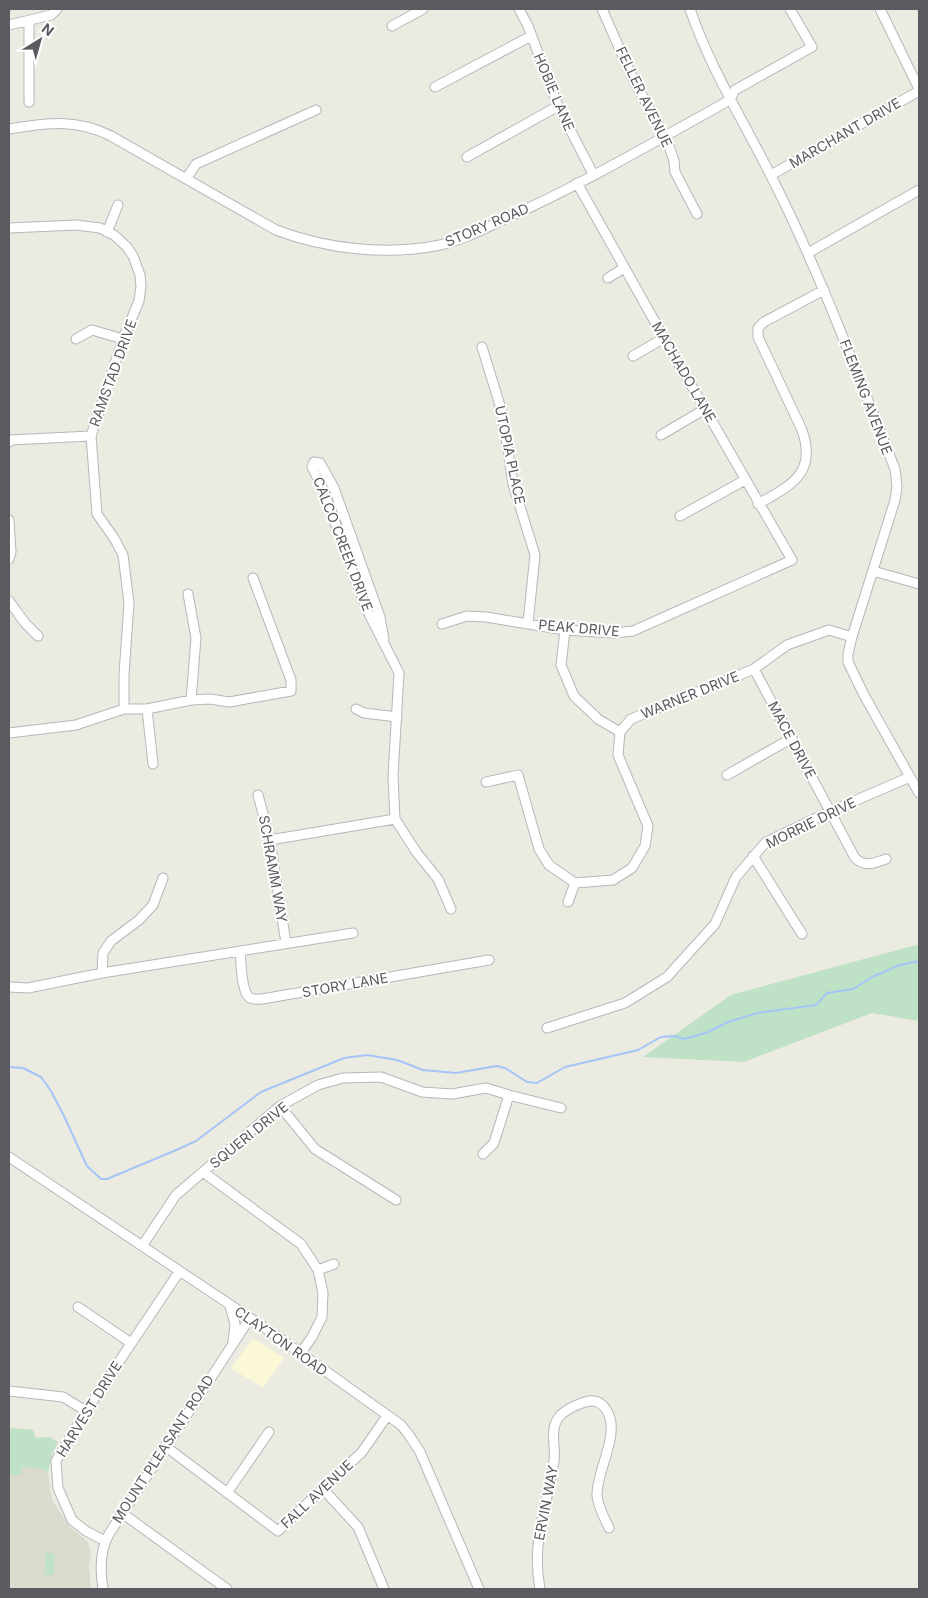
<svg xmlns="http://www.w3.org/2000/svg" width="928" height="1598" font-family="Inter,sans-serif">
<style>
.commercial{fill:#faf8d7}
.education{fill:#dbdacf}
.green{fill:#bfe1c5}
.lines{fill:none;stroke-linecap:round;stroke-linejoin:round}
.stream{stroke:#a5c5f7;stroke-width:2}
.minor-casing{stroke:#b6b7bc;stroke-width:11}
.minor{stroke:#fff;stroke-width:9}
.labels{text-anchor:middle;stroke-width:4;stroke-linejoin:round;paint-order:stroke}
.street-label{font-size:14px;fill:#595b60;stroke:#fff}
</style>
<rect width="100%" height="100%" fill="#ebebe1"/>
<path class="commercial" d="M252 1339 257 1340 284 1358 263 1388 231 1368Z"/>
<path class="education" d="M9 1428 33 1430 35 1438 49 1437 58 1442 52 1454 48 1472 51 1495 53 1502 71 1528 88 1542 91 1553 89 1565 91 1589H9Z"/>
<path class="green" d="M916 945 919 946V1021L872 1013 744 1062 643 1057 731 995Z
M9 1428 33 1430 35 1438 49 1437 58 1442 52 1454 48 1472 38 1468 22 1467 21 1475H9Z
M46 1552 55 1554 54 1574 52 1575H44Z"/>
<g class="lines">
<path class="stream" d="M9 1067 23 1068 41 1077 51 1091 64 1116 87 1166 101 1179H107L174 1151 196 1141 261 1092 344 1058 367 1055 397 1060 423 1070 456 1073 497 1066 505 1068 527 1082 537 1083 565 1067 638 1050 661 1037 673 1036 685 1039 708 1032 728 1022 757 1013 816 1005 827 993 853 989 874 976 900 965 919 961"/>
<g class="minor-casing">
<path id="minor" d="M519 9 528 26 558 106 593 174
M602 9 633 79 668 143 674 161 675 172 697 214
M690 9C710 68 743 120 771 176 819 270 856 371 895 469L897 487 895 500 852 637 848 654V662L864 695 919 793
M880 9 919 89
M9 25 51 15 57 9
M392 26 423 9
M435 87 531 36
M730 100 735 90 812 47 790 9
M29 102V20
M9 129C46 123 75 118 111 136L276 230C326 249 387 256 440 245 464 240 487 227 509 217 585 183 657 140 730 100
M467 157 558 106
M771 175 919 91
M186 179 196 164 316 110
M9 228 76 225 100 228 114 235 127 247 133 256 140 275 141 286 139 301 123 339 91 436 97 514 114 538 123 555 129 603 124 674V709
M107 232 118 205
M808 253 919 190
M608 278 624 268
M76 339 92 330 123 339
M482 347 502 412 513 484 535 555 528 623
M633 356 664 338
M661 435 705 409
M9 442 10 440 91 436
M758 504C792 485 817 473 802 430L758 337V328L764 322 824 290
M680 516 745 480
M9 520 11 552 9 559
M873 571 919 584
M188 594 196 638 191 700
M9 601 25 623 38 636
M442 624 467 616 486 617 565 630 614 633 633 631 792 560 664 338 577 183
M565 630 561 665 574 696 598 719 620 732
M384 640 380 617 334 488 320 463 314 462 312 467 323 489 366 608 399 673 393 776 395 819 417 853 438 879 451 909
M754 669 855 858C866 868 874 863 886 859
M147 709 153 764
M356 709 364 713 397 717
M9 733 76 725 124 709H147L191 700 210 699 229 702 291 691V680L253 578
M727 775 792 738
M486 782 518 775 539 849 549 865 575 883 613 880 632 868 645 846 648 826 618 755 620 732 631 719 754 669 787 645 829 630 852 637
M258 795 270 840 286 943
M270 840 395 819
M753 856 802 934
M568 902 575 883
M240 951C241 961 241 992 250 998 254 1000 259 999 262 999L489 960
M102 973 103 953 111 941 139 920 153 905 163 878
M9 987 28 988 102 973 353 933
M547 1028 625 1003 667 977 715 924 736 877 766 842 831 811 910 777
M280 1106 315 1149 396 1200
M483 1154 494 1143 509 1095
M9 1157 271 1332 401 1425 409 1435 420 1452 479 1589
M203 1172 301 1244 318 1270 323 1293 322 1317 312 1337 300 1354
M142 1246 176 1195 280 1106 318 1085 343 1078 381 1077 422 1092 452 1094 486 1088 509 1095 561 1108
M318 1270 334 1264
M230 1306 235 1324 233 1342
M78 1307 131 1343
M9 1391 63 1397 86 1411
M165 1446 278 1531 362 1452 387 1416
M323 1489 358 1527 384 1589
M227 1493 269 1432
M122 1513 227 1589
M105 1541 86 1531 72 1520 58 1488 56 1461 86 1411 179 1272
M103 1589C100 1571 100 1550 109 1534L250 1318
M540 1589C531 1540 547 1508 554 1461 556 1448 550 1432 557 1420 562 1411 576 1405 585 1402 595 1399 602 1402 607 1411 621 1434 596 1471 597 1496 598 1507 605 1519 609 1528"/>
</g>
<use href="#minor" class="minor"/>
</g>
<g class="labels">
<g class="street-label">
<text transform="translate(554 92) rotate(67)" y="5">HOBIE LANE</text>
<text transform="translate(644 97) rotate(64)" y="5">FELLER AVENUE</text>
<text transform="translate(845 133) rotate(-30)" y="5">MARCHANT DRIVE</text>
<text transform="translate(487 225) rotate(-23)" y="5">STORY ROAD</text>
<text transform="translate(684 372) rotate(60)" y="5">MACHADO LANE</text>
<text transform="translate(113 373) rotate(-70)" y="5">RAMSTAD DRIVE</text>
<text transform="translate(866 397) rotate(69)" y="5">FLEMING AVENUE</text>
<text transform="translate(510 455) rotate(78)" y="5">UTOPIA PLACE</text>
<text transform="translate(343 544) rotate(69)" y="5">CALCO CREEK DRIVE</text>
<text transform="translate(579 628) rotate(5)" y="5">PEAK DRIVE</text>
<text transform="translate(690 695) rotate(-22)" y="5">WARNER DRIVE</text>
<text transform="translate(792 740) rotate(62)" y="5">MACE DRIVE</text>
<text transform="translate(811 823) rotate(-26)" y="5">MORRIE DRIVE</text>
<text transform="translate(273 869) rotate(80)" y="5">SCHRAMM WAY</text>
<text transform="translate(345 985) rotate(-10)" y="5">STORY LANE</text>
<text transform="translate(249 1135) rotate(-39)" y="5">SQUERI DRIVE</text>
<text transform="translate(281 1341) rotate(35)" y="5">CLAYTON ROAD</text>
<text transform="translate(89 1409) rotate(-58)" y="5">HARVEST DRIVE</text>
<text transform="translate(163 1449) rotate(-57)" y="5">MOUNT PLEASANT ROAD</text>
<text transform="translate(317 1494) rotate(-43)" y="5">FALL AVENUE</text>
<text transform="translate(546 1503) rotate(-79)" y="5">ERVIN WAY</text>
</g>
</g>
<rect width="928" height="1598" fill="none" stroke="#595b60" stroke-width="20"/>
<g transform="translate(40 40) rotate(37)" stroke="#ffffff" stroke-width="4" paint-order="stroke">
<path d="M0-4L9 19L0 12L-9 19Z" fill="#595b60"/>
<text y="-8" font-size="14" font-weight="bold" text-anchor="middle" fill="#595b60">N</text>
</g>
</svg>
